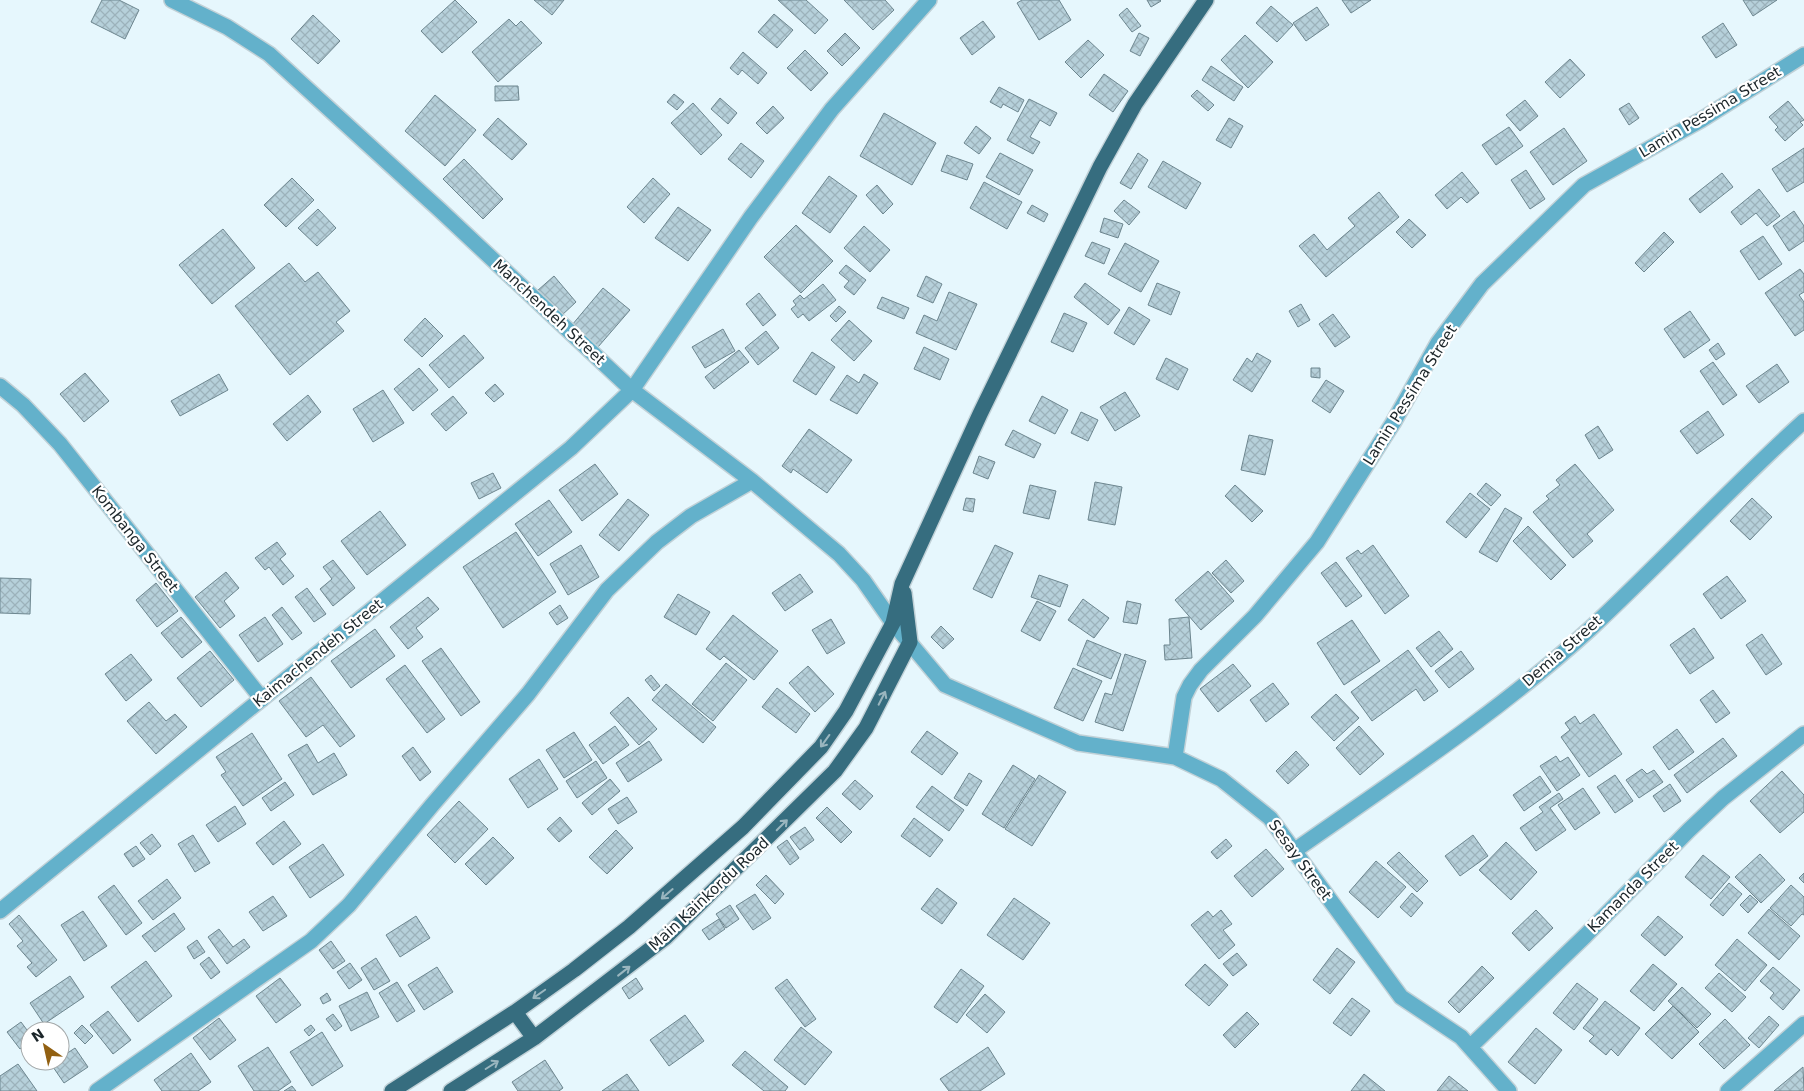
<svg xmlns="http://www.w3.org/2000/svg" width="1804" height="1091" font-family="'DejaVu Sans',sans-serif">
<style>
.building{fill:url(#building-cross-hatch);stroke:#6d868f}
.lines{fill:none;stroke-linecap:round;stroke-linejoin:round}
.minor-casing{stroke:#c1d1d7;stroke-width:18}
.major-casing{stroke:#c1d1d7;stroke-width:18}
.minor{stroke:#63b1cb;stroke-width:15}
.major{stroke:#366d7f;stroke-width:15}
.oneway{stroke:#9ab6bf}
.labels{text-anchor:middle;stroke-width:4.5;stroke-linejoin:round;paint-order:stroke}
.street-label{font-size:15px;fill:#1b2529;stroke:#fff}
</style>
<defs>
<pattern id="building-cross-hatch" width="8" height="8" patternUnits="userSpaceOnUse" patternTransform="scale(1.25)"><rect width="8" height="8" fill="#b6d0da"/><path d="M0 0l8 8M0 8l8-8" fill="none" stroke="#9cb2bb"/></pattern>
</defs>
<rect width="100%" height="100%" fill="#e6f7fd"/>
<path class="building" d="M102 0H119L139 10 125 39 91 22Z
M455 0 477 22 442 53 421 31Z
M534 0H564L552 15Z
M778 0H806L828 20 815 34Z
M844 0H885L894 10 873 30Z
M1022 0H1059L1071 20 1039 40 1017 3Z
M1147 0H1160L1161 1 1151 7Z
M1342 0H1371L1351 13Z
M1743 0H1777L1753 16Z
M1271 6 1293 25 1277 42 1256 23Z
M1317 7 1329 25 1306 41 1293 23Z
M1127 8 1141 26 1132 32 1119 15Z
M774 14 793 30 777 48 758 32Z
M313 15 340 41 318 64 291 39Z
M509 19 516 26 521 21 542 43 498 82 472 52Z
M983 21 995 37 972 55 960 38Z
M1723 23 1737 45 1716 58 1702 37Z
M845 33 860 48 842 66 827 51Z
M1139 33 1149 38 1140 56 1130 51Z
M1245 35 1273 62 1248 88 1221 60Z
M1088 40 1104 55 1081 78 1065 62Z
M805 50 828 73 811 91 787 68Z
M743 52 767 73 758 84 742 70 738 75 730 68Z
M1570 59 1585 75 1560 98 1545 82Z
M1211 66 1243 87 1234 101 1202 80Z
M1104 74 1128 91 1113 112 1089 95Z
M495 86H518L519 100 495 101Z
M999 87 1024 100 1018 112 1003 104 1001 108 990 102Z
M1197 90 1214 105 1208 111 1191 96Z
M674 94 684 102 677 110 667 102Z
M435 95 476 130 445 166 405 131Z
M720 98 737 113 728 124 711 109Z
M1029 99 1057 113 1050 126 1040 120 1030 137 1040 142 1033 154 1007 140Z
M1525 100 1538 116 1520 131 1506 115Z
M1788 101 1804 120 1800 122 1803 125 1785 141 1775 130 1778 127 1769 117Z
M693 103 722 135 701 155 671 123Z
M1629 103 1639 118 1629 125 1619 109Z
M773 106 784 118 767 134 756 123Z
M884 113 936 143 912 185 860 156Z
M498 118 527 144 512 160 483 135Z
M1229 118 1243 126 1231 148 1216 140Z
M976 126 991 138 979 154 964 143Z
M1509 127 1523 146 1496 165 1482 145Z
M1564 128 1587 161 1553 185 1530 152Z
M741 143 764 161 751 178 728 159Z
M1804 148V182L1787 192 1772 169Z
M1000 153 1033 170 1019 195 986 177Z
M1138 153 1148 160 1131 189 1120 183Z
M947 155 973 164 967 180 941 171Z
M464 159 503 199 483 219 443 179Z
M1163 161 1201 183 1186 209 1148 187Z
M1526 170 1545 199 1530 209 1511 180Z
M1462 172 1479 193 1467 203 1461 197 1447 209 1435 195Z
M1722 173 1733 187 1700 213 1689 199Z
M829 176 857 196 830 233 802 213Z
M292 178 314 200 286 227 264 205Z
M653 178 670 194 644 223 627 207Z
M984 182 1022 202 1007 229 970 208Z
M877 185 893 204 883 214 866 195Z
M1759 189 1780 216 1767 226 1756 213 1741 225 1731 212Z
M1379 192 1399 217 1326 277 1299 246 1314 234 1327 250 1355 226 1348 218Z
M1124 200 1140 212 1129 225 1114 211Z
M1032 205 1048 214 1044 222 1027 213Z
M678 207 711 230 688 261 655 238Z
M318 209 336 228 317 246 298 228Z
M1794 211 1804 226V241L1789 251 1773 226Z
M1104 218 1123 224 1118 238 1100 232Z
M1409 219 1426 235 1412 248 1396 232Z
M796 225 833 261 801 293 764 257Z
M864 226 890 250 870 272 844 248Z
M223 229 255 268 212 304 179 265Z
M1664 232 1674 242 1644 272 1635 263Z
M1763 236 1782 264 1759 280 1740 251Z
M1092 242 1110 249 1104 264 1085 256Z
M1125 243 1159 261 1141 292 1108 274Z
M289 263 305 282 318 272 350 311 336 322 344 331 290 375 235 306Z
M846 265 866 280 854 295 844 287 849 281 839 273Z
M1800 269 1804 274V292L1799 295 1804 302V330L1795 336 1765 293Z
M554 276 576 302 561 316 537 291Z
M926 276 942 284 933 303 917 296Z
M1085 283 1120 310 1108 325 1074 297Z
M1157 283 1180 292 1171 315 1148 305Z
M823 284 836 300 809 321 803 314 798 318 791 309 796 305 793 301 800 295 804 299Z
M603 288 630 310 598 347 572 325Z
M949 292 977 304 956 350 916 333 924 315 937 321Z
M759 293 776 315 763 326 746 304Z
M882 297 909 308 904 319 877 308Z
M1301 304 1310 320 1298 327 1289 311Z
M839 306 846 312 836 322 830 316Z
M1129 307 1150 320 1134 345 1114 333Z
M1690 311 1710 340 1684 358 1664 329Z
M1064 313 1087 323 1073 352 1051 342Z
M1333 314 1350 337 1335 347 1319 324Z
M425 318 443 336 422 357 404 340Z
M849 320 872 341 854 361 831 340Z
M723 329 735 351 705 368 692 347Z
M766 331 779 348 758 365 745 348Z
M464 335 484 358 449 388 429 365Z
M1718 343 1725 354 1716 360 1709 350Z
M924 347 949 359 940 380 914 369Z
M739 350 749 362 714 389 705 377Z
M812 352 835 367 816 395 793 381Z
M1257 353 1271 361 1252 392 1233 380 1247 358 1252 362Z
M1166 358 1188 369 1178 390 1156 379Z
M1713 362 1737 395 1723 405 1700 371Z
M1777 364 1789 382 1759 403 1746 386Z
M419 368 438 390 413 411 394 389Z
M1311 368H1320V378L1311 377Z
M85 373 109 401 84 422 60 394Z
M219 374 228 390 180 416 171 401Z
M864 374 878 383 857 414 830 400 847 375 859 383Z
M1326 380 1344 391 1330 413 1312 401Z
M495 384 504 394 494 402 485 393Z
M383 390 404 423 373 442 353 409Z
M1125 392 1140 416 1115 431 1100 407Z
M308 395 321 412 287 441 273 424Z
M453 396 467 413 446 431 431 414Z
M1042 396 1068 410 1055 434 1029 421Z
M1708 411 1724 435 1697 454 1680 431Z
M1081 412 1098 420 1088 441 1071 433Z
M1598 426 1613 450 1599 459 1585 435Z
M809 429 852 460 827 493 793 469 791 473 782 466Z
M1013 430 1041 444 1034 458 1005 445Z
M1249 435 1273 440 1265 475 1241 470Z
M979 456 995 462 988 479 973 473Z
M595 464 618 494 582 521 559 490Z
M1575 464 1614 510 1587 534 1593 541 1573 558 1533 512 1549 499 1546 496 1560 485 1556 480Z
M493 473 501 488 479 499 471 483Z
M1095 482 1122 487 1115 525 1088 520Z
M1486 483 1501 495 1491 506 1477 494Z
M1030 485 1056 491 1049 519 1023 513Z
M1235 485 1263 511 1252 522 1225 496Z
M1470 493 1490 509 1466 538 1446 522Z
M966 498 975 499 973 512 963 510Z
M1752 498 1772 517 1750 540 1730 521Z
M628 499 649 515 619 551 599 535Z
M549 500 572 532 538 556 515 524Z
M1505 508 1522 518 1497 562 1479 552Z
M380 511 406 545 367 575 341 541Z
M1528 526 1566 565 1551 580 1513 541Z
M516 532 556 592 503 628 463 567Z
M277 542 286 554 280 559 294 576 283 585 269 567 265 570 255 558Z
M581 545 599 577 568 595 550 564Z
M995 545 1013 553 992 598 973 589Z
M1373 545 1409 596 1385 614 1346 558 1358 550 1361 554Z
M333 560 355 588 333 606 320 589 332 579 323 567Z
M1226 560 1244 581 1231 593 1212 573Z
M1336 562 1362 596 1346 607 1321 573Z
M1208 571 1234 601 1201 630 1175 600Z
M226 572 239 588 224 601 235 616 220 628 195 597Z
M800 574 813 592 785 611 772 593Z
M1039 575 1068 585 1060 607 1031 597Z
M1727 576 1746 601 1721 619 1703 594Z
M0 578 31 579 30 614 0 613Z
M156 583 178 611 157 627 136 600Z
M307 588 326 614 314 622 295 597Z
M678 594 710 612 696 635 664 617Z
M428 597 439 609 416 628 423 637 408 649 390 627Z
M1083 599 1109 618 1094 638 1068 620Z
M1037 601 1056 611 1040 641 1021 631Z
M1127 601 1141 604 1137 624 1123 622Z
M560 605 568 618 557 625 549 613Z
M282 607 302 633 292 640 272 615Z
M733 615 778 651 754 680 724 656 720 660 706 649Z
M181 617 202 642 182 658 161 633Z
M265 617 283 644 258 662 239 635Z
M1189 617 1192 658 1165 660 1164 645H1170L1169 619Z
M831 619 845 643 827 654 812 630Z
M1352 620 1380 661 1344 685 1317 643Z
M941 626 954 639 943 649 931 637Z
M1694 628 1714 658 1690 674 1670 645Z
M375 629 395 656 351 688 331 661Z
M1439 631 1453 649 1431 667 1416 648Z
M1762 634 1782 664 1766 675 1746 645Z
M1087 640 1121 654 1111 679 1077 665Z
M441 648 480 702 461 716 422 661Z
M1408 650 1438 691 1424 701 1416 689 1372 721 1351 692Z
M210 651 234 680 201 707 177 678Z
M1461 651 1474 669 1449 688 1435 671Z
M131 654 152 680 126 701 105 674Z
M1125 654 1146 661 1123 731 1095 722 1105 693 1112 695Z
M726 663 747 680 713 721 692 704Z
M1233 664 1251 686 1218 712 1200 689Z
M405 665 445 719 427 733 386 679Z
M808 666 834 694 815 712 789 683Z
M1073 668 1102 681 1083 721 1054 708Z
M651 675 660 686 654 691 645 680Z
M311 677 355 736 340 747 323 725 306 737 279 701Z
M1273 683 1289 704 1266 722 1250 700Z
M666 684 716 727 703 743 652 700Z
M777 688 810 714 796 733 762 707Z
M1713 690 1730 713 1716 723 1700 700Z
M1336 694 1359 718 1334 741 1311 717Z
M628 697 657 729 639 745 610 713Z
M149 702 166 721 175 714 187 727 156 754 127 721Z
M1594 714 1622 754 1589 777 1561 737 1570 730 1565 723 1575 716 1580 724Z
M615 726 629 745 603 764 589 745Z
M1359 726 1384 754 1360 775 1336 748Z
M1677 729 1694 752 1669 770 1653 747Z
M927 731 958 753 942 775 911 752Z
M574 732 592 760 564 778 546 750Z
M252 733 282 779 243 806 221 775 226 772 216 757Z
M1723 738 1737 756 1687 793 1674 775Z
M649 741 662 760 628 782 616 763Z
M307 744 318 763 334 753 347 775 313 795 288 755Z
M413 747 431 772 420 781 402 756Z
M1296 751 1309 765 1288 784 1276 771Z
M1556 756 1560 762 1568 757 1580 775 1557 791 1540 766Z
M539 759 558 789 528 808 509 779Z
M596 761 607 778 577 798 566 781Z
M1013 765 1035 779 1004 828 982 814Z
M1642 769 1647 774 1654 770 1663 782 1639 798 1626 780Z
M1782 771 1804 795V812L1780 833 1750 801Z
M969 773 982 781 967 806 954 798Z
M1039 775 1066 792 1032 846 1005 829Z
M1615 775 1633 801 1615 813 1597 787Z
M1540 776 1551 792 1524 811 1513 795Z
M610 779 620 791 592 815 582 803Z
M855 780 873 796 860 810 842 794Z
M285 782 294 795 271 811 262 798Z
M1670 784 1681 801 1664 812 1653 796Z
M932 786 964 810 949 831 916 807Z
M1583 788 1600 813 1575 830 1558 805Z
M1559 793 1563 799 1550 808 1566 830 1536 851 1520 828 1543 812 1539 807Z
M627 797 637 812 618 824 608 809Z
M459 801 488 829 455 863 427 835Z
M235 806 246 824 218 842 206 825Z
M827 807 852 832 841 843 816 818Z
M560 817 572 831 559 842 547 829Z
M914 818 943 840 930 857 901 836Z
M284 821 301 844 273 865 256 843Z
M805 827 814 840 800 850 790 837Z
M616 830 633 848 607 874 589 857Z
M152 834 161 846 150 855 140 843Z
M193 835 210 863 195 872 178 844Z
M1473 835 1488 856 1460 876 1445 856Z
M493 837 514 858 486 885 465 864Z
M1226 839 1232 846 1217 859 1211 852Z
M787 840 799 858 790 865 777 847Z
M1506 842 1537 872 1511 900 1479 870Z
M323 844 344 875 310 898 289 867Z
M136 846 145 859 133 867 124 854Z
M1266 849 1284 869 1252 897 1234 876Z
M1399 852 1428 881 1417 892 1387 863Z
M1760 854 1785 880 1761 903 1735 877Z
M1703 855 1730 877 1711 899 1685 877Z
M1376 861 1406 887 1378 918 1349 892Z
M1804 873V883L1799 878Z
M766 875 784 894 775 904 756 885Z
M167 879 181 898 153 920 138 901Z
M1729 883 1742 894 1723 916 1710 905Z
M114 885 142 923 126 935 98 897Z
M1791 885 1804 897V915L1802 914 1791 926 1770 908Z
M937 888 957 903 942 924 921 909Z
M1412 893 1423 903 1411 917 1400 907Z
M755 894 771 918 753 930 736 906Z
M1750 895 1758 902 1748 913 1740 905Z
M273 896 287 916 263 931 249 912Z
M1014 898 1050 923 1023 960 987 935Z
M730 905 739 919 726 928 716 914Z
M1769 909 1800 936 1779 960 1748 933Z
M1221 910 1232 924 1223 930 1235 945 1219 959 1191 925 1208 911 1213 917Z
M1536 910 1553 928 1529 951 1512 933Z
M83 911 107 946 84 961 61 925Z
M174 913 185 929 155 952 142 936Z
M19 915 57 960 36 977 27 967 32 963 17 946 23 941 9 924Z
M416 916 430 938 400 957 386 935Z
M1658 916 1683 937 1665 956 1641 935Z
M719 919 725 929 709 940 702 930Z
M219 929 233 947 244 939 250 947 227 964 208 937Z
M1737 939 1767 965 1745 991 1715 965Z
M197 940 205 952 194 959 187 947Z
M331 941 345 961 333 969 319 950Z
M1337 948 1355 962 1330 994 1313 980Z
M1237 953 1247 965 1233 976 1223 964Z
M209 957 220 972 211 979 200 964Z
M376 958 390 981 374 990 361 968Z
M146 961 172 996 138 1022 111 987Z
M350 963 362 980 349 989 337 972Z
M1205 964 1228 985 1209 1006 1185 985Z
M1653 964 1677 984 1654 1011 1630 991Z
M1482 966 1494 978 1459 1013 1448 1002Z
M437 967 453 992 424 1010 408 985Z
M1773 967 1800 990 1783 1010 1770 998 1774 993 1760 981Z
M961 969 984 986 957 1023 934 1007Z
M1719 973 1746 997 1732 1012 1705 988Z
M70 976 84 997 44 1024 30 1003Z
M280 978 301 1005 276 1023 256 996Z
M636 978 643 989 629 999 622 988Z
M787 979 816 1019 805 1027 775 988Z
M397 982 415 1011 397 1022 379 993Z
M1577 983 1598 999 1574 1030 1553 1013Z
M1682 987 1711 1014 1697 1028 1668 1001Z
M367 992 379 1017 351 1031 339 1006Z
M327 993 331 1000 323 1004 320 998Z
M985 994 1005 1012 987 1033 966 1015Z
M1352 998 1370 1011 1351 1036 1333 1023Z
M1605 1001 1640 1028 1618 1056 1611 1049 1606 1055 1589 1041 1594 1036 1583 1028Z
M1673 1006 1699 1032 1672 1059 1645 1034Z
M108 1011 131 1040 113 1054 90 1025Z
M1247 1012 1259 1024 1235 1048 1223 1035Z
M333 1014 342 1026 335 1031 326 1019Z
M685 1015 704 1041 669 1066 650 1040Z
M1769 1016 1779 1025 1759 1048 1748 1038Z
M219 1018 236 1040 210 1060 193 1038Z
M1725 1019 1750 1045 1724 1069 1699 1044Z
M21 1022 30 1034V1042L20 1049 7 1032Z
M82 1025 93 1036 85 1044 74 1033Z
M311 1025 315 1030 309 1036 304 1030Z
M801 1027 832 1052 805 1085 774 1060Z
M1536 1028 1562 1050 1535 1084 1508 1062Z
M322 1032 343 1066 312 1086 290 1052Z
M268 1047 291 1082 278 1091H254L238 1066Z
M988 1047 1005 1074 980 1091H949L940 1079Z
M75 1048 88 1067 64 1083 51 1064 60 1061V1058Z
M745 1051 788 1087 785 1091H764L732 1065Z
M191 1053 211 1082 198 1091H162L154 1080Z
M545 1060 563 1088 559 1091H518L512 1082Z
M18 1064 37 1091H0V1076Z
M1803 1067 1804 1091H1774Z
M627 1074 639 1091H602Z
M1364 1074 1385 1091H1351Z
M1449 1076 1468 1091H1437Z
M292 1086 296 1091H284Z"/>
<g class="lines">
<g class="minor-casing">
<path id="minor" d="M172 0 227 27 269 54 441 211 632 390 752 481 839 554 863 580 893 623 945 685 1078 743 1175 757 1221 779 1270 818 1401 997 1461 1037 1509 1091
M0 386 23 405 60 444 262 699
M1175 757 1184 697 1190 685 1201 670 1255 616 1317 542 1393 423 1438 343 1482 284 1584 185 1701 120 1804 55
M1294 851C1395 780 1499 712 1590 629 1663 561 1730 488 1804 421
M0 911 571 448 632 390 751 217 832 109 929 0
M1470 1047 1585 936 1689 830 1723 798 1804 734
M97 1091 311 941 349 905 433 804 528 694 607 590 657 542 691 516 752 481
M1728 1091 1804 1024"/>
</g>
<g class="major-casing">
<path id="major" d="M515 1012 534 1038
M392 1091 515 1012 574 970 629 927 743 827 821 747 846 711 893 623 902 584 980 414 1100 167 1135 104 1206 0
M451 1091 534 1038 666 937 835 771 866 728 910 642 904 593"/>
</g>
<use href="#minor" class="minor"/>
<use href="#major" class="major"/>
</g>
<defs><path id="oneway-shaft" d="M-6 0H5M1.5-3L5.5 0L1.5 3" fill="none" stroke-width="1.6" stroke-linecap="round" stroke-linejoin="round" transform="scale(1.25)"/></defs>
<g class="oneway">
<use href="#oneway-shaft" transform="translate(882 698) rotate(-63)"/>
<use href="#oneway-shaft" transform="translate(825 741) rotate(126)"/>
<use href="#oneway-shaft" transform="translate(782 825) rotate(-45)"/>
<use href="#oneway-shaft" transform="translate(667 894) rotate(139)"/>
<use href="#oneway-shaft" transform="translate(624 971) rotate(-38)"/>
<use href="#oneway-shaft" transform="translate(539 994) rotate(145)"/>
<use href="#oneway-shaft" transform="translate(492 1065) rotate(-32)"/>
</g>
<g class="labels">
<g class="street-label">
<text transform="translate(1710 112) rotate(-31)" y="5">Lamin Pessima Street</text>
<text transform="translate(549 312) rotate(43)" y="5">Manchendeh Street</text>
<text transform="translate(1410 395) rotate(-58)" y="5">Lamin Pessima Street</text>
<text transform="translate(135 539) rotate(52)" y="5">Kombanga Street</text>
<text transform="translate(1562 651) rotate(-41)" y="5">Demia Street</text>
<text transform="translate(318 653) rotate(-39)" y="5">Kaimachendeh Street</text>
<text transform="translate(1300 860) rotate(54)" y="5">Sesay Street</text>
<text transform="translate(1633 887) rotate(-45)" y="5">Kamanda Street</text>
<text transform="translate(709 894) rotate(-43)" y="5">Main Kainkordu Road</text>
</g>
</g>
<g transform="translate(45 1046) rotate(326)"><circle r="24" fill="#ffffff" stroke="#a4a8a9"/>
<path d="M0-4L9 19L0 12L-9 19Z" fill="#926011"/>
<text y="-8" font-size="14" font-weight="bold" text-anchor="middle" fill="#1b2529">N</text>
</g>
</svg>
